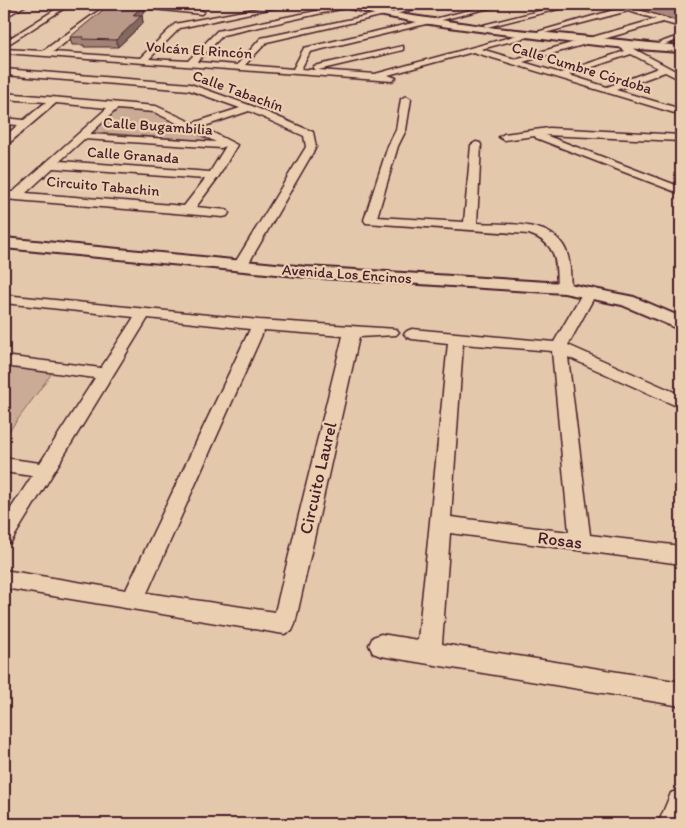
<svg xmlns="http://www.w3.org/2000/svg" width="685" height="828" font-family="Itim,sans-serif">
<style>
.green{fill:#caac96;stroke:#8a6660}
.lines{fill:none;stroke-linecap:round;stroke-linejoin:round}
.river{fill:#a9877b;fill-rule:evenodd}
.minor-casing{stroke:#4a1f2b;stroke-width:3}
.tertiary-casing{stroke:#4a1f2b;stroke-width:4}
.minor{fill:#eacfb1;fill-rule:evenodd}
.tertiary{fill:#eacfb1;fill-rule:evenodd}
.wall{fill:#9f8474;stroke:#4a1f2b}
.shaded-wall{fill:#826b5e;stroke:#4a1f2b}
.building{fill:#b99987;stroke:#4a1f2b}
.labels{text-anchor:middle;stroke-width:4.5;stroke-linejoin:round;paint-order:stroke}
.far-street-label{font-size:15px;fill:#4a1f2b;stroke:#eacfb1}
.street-label{font-size:18px;fill:#4a1f2b;stroke:#eacfb1}
</style>
<rect width="100%" height="100%" fill="#e4c8ac"/>
<filter id="ink" filterUnits="userSpaceOnUse"><feTurbulence type="fractalNoise" baseFrequency=".02" numOctaves="2"/><feDisplacementMap in="SourceGraphic" scale="10" xChannelSelector="R" yChannelSelector="G"/><feConvolveMatrix kernelMatrix="1 2 1 2 8 2 1 2 1" color-interpolation-filters="sRGB"/></filter>
<g filter="url(#ink)">
<path class="green" d="M119 107 156 110 213 138 207 141 93 132Z
M4 366 52 373 4 438Z"/>
<g class="lines">
<path class="river" d="M639 4H657L681 14V23L641 7Z"/>
<g class="minor-casing">
<path id="minor" d="M20 4H28L4 18V13Z
M64 4H71L4 47V42Z
M108 4H115L53 52 140 58 175 24 280 4H292L180 28 149 59 188 61 217 31 351 4H363L223 35 197 62 237 65 261 38 385 12 389 14 267 42 245 65 293 69 304 48 430 19V23L310 52 301 69 315 70 313 68 314 66 403 46V50L318 70 375 74 525 33 529 35 528 37 481 49 515 59 656 19 628 11 541 34 537 32 621 8 614 5 620 4 681 23V27L663 22 523 62 560 73 625 51 618 46 625 44 681 74V80L665 72 616 90 681 109V115L473 52 388 75 396 78 392 81 4 53V49L43 51ZM631 54 658 68 607 87 569 75Z
M122 4H142L201 10 204 12 201 14 125 6Z
M208 4H222L205 7V5Z
M423 4H434L396 14 393 12Z
M494 4H505L438 21 434 19Z
M567 4H578L487 27 483 25Z
M681 35V39L663 45 659 43Z
M4 69 190 84 252 106 313 132 316 147 247 266 240 270 233 266 306 147 304 136 249 111 202 127 237 145 219 176 196 207 227 210 229 213 227 216 223 217 4 199V192H13L107 108 56 103 8 144 4 145V137L18 125 4 124V118L24 120 46 102 4 99V93L156 106 193 123 240 108 189 90 4 75ZM117 109 154 112 216 142 90 134ZM84 139 221 148 226 146 210 172 60 161ZM53 168 205 179 184 206 26 193Z
M406 96 411 99 406 130 398 146 377 217 464 222 471 145 476 142 480 143 481 145 477 223C506 225 555 219 567 253 571 264 570 277 571 288L569 291H559L557 288C556 261 558 244 529 234L366 223 364 220 388 146 396 130 401 99Z
M549 128 681 135V141L545 135 681 187V194L536 138 535 136 504 140 499 137 504 134Z
M590 288 595 289 597 292 568 345 681 395V408L568 357 590 535 681 546V564L450 533 442 644 681 682V706L381 656 373 653 369 645 373 637 381 634 418 640 448 343 412 339 407 337 404 334 407 331 412 329 554 342 583 292 585 289ZM463 344 552 351 569 532 451 517Z
M4 295 259 320 396 329 399 332 396 335 359 337 295 624 292 631 284 634 4 588V570L126 590 250 329 148 318 11 542 4 544V519L32 476 4 472V458L40 463 95 378 4 366V356L101 368 134 317 4 303ZM264 330 343 336 275 612 147 593Z
M681 789V824H658L671 793Z"/>
</g>
<g class="tertiary-casing">
<path id="tertiary" d="M339 4H352L406 15 496 28 681 46V52C614 48 546 40 479 31 432 25 386 18 340 6Z
M4 238 307 267 564 283 634 297 681 317V330L622 305 564 293 307 277 4 248Z"/>
</g>
<use href="#minor" class="minor"/>
<use href="#tertiary" class="tertiary"/>
</g>
<path class="wall" d="M143 6 145 13 142 15 143 23 118 47H84V45H72L70 37Z"/>
<path class="shaded-wall" d="M143 6 145 13 142 15 143 23 118 47 116 40 133 15Z"/>
<path class="building" d="M109 5 143 6 133 15H142L116 40 82 39 84 37H70Z"/>
</g>
<g class="labels">
<g class="far-street-label">
<text transform="translate(199 50) rotate(4)" y="5">Volcán El Rincón</text>
<text transform="translate(582 68) rotate(17)" y="5">Calle Cumbre Córdoba</text>
<text transform="translate(238 91) rotate(20)" y="5">Calle Tabachín</text>
<text transform="translate(158 126) rotate(4)" y="5">Calle Bugambilia</text>
<text transform="translate(133 155) rotate(4)" y="5">Calle Granada</text>
<text transform="translate(103 186) rotate(5)" y="5">Circuito Tabachin</text>
<text transform="translate(347 274) rotate(4)" y="5">Avenida Los Encinos</text>
</g>
<g class="street-label">
<text transform="translate(318 478) rotate(-77)" y="6">Circuito Laurel</text>
<text transform="translate(560 540) rotate(7)" y="6">Rosas</text>
</g>
</g>
<rect width="685" height="828" fill="none" stroke="#eacfb1" stroke-width="20"/>
<rect x="10" y="10" width="665" height="808" fill="none" stroke="#4a1f2b" stroke-width="2" filter="url(#ink)"/>
</svg>
